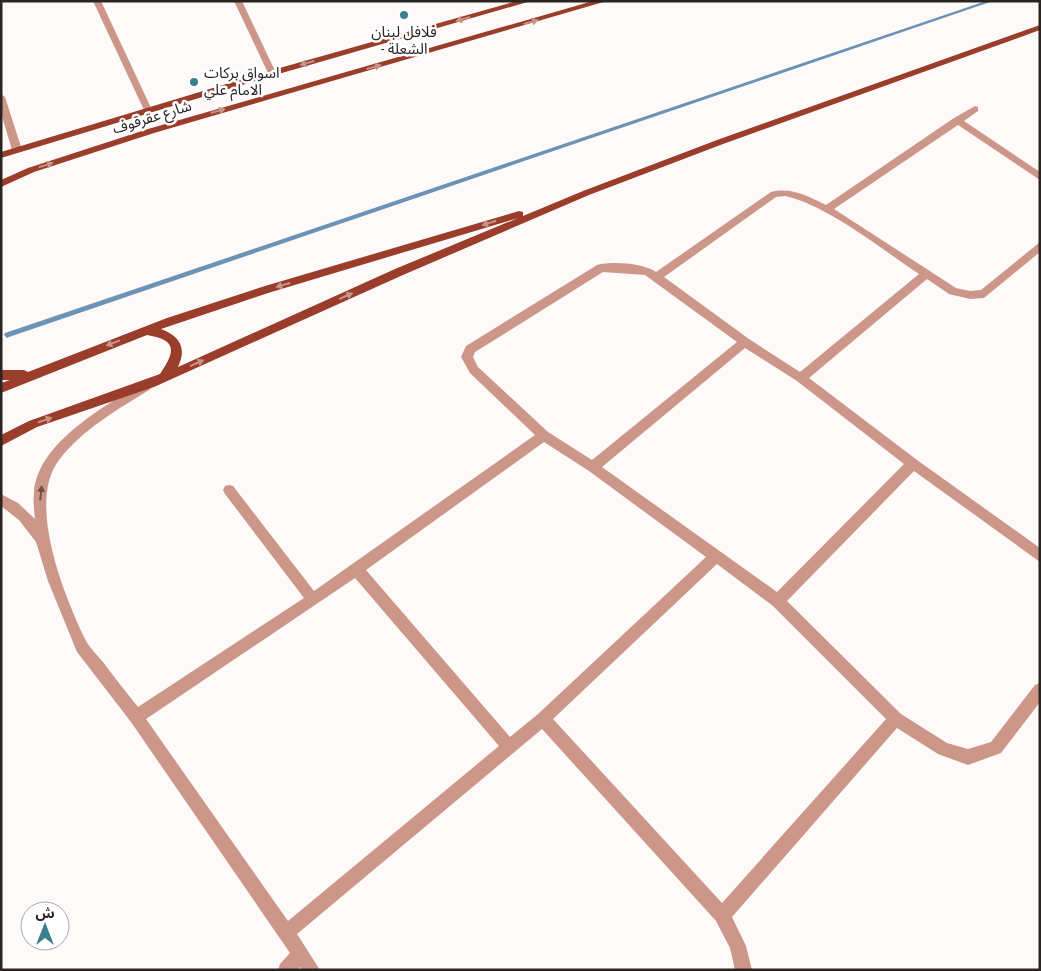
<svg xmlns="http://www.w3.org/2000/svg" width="1041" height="971" font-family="'PT Sans Narrow','Noto Sans Arabic',sans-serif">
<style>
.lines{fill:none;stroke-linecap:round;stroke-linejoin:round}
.stream{fill:#6c93b5;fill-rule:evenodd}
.minor{fill:#cc9689;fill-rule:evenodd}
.major{fill:#9a3d2a;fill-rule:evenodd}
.oneway{fill:#c7948a}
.oneway2{fill:#6b524b}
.poi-dot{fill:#3a808c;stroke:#fff;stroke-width:2}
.labels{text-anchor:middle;stroke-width:5;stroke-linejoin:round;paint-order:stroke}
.far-poi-label{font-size:15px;fill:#2a2422;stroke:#fff}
.far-street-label{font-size:15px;fill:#2a2422;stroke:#fff}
</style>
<rect width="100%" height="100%" fill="#fdfaf9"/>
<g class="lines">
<path class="stream" d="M986 1H993L9 337 7 338 4 335 5 333Z"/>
<path class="minor" d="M93 1H101L152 110 151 112 148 113 144 110Z
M234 1H242L276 73 275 75 268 73Z
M1 94 5 97 22 150 20 152 17 153 12 150 1 113Z
M975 106 978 107V111L964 121 1040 172V180L958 125 834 209 956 288 970 291 981 290 1040 242V252L984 298 970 299 949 294 927 279 809 378 917 460 1040 548V562L914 471 787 601 901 714 947 743 968 749 991 742 1035 685 1040 683V702L1001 753 968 765 938 754 897 728 732 917 746 946 752 970H735L730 948 716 921 542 729 297 934 320 970H302L300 967 298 970H278L280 964 290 953 131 722 77 652 48 581 36 542 19 520 1 506V494L18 503 35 519C34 510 33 501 34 492 38 443 103 407 141 384H149L151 387 149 390C117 410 83 429 59 460 26 503 65 598 86 641 90 648 97 655 103 662 114 677 126 692 138 707L304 598 225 494 223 490 225 486 229 485 233 486 314 591 535 435 470 373 461 357 466 346 597 265C613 261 643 263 656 272L771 192C791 187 808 196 826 205L954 118ZM785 196C825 204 883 250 919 274L800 372 749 339 664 277 776 197ZM603 272 645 275 737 342 592 460 548 432 478 367 473 357 475 352ZM745 348 797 381 904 464 777 592 602 467ZM544 442 589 471 706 557 538 714 510 737 366 570ZM717 564 773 606 886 719 722 903 553 719ZM355 578 499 746 288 921 146 719Z"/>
<path class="major" d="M517 1H531L275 75 1 158V152L269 71Z
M593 1H607L154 133 34 172 1 187V180L28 168 148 129Z
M1040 25V30L723 144 589 195 403 275 154 387 37 427 1 446V435L29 421 160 374C175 352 178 340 147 335L1 393V383L10 380H1V370H24L28 372 167 318 265 286 519 211 523 212V216L583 191 717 140ZM518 218 395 269 178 367C187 348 180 336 161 329L268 293Z"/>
</g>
<defs><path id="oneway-solid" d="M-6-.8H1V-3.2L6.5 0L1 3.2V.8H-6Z" transform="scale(1.25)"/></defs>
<g class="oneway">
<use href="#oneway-solid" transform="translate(463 19) rotate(164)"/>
<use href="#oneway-solid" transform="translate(531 22) rotate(-16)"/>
<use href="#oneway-solid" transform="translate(307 63) rotate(164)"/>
<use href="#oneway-solid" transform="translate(374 67) rotate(-16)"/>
<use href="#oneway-solid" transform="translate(218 111) rotate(-16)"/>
<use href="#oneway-solid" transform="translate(46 165) rotate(-18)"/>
<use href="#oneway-solid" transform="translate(489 223) rotate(163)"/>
<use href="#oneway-solid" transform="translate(283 285) rotate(164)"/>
<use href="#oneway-solid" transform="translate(346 296) rotate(-24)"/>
<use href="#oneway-solid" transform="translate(113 343) rotate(159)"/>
<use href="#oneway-solid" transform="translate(197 363) rotate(-24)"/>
<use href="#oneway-solid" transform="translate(45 420) rotate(-19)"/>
</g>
<use class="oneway2" href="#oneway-solid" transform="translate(41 493) rotate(-84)"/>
<g class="poi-dot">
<circle cx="404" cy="15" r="5"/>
<circle cx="194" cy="82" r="5"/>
</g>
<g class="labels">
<g class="far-poi-label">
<text x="404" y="37">فلافل لبنان<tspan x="404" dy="17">- الشعلة</tspan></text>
<text x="204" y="78" text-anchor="start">اسواق بركات<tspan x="204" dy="17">الامام علي</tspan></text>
</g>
<g class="far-street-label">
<text transform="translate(152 117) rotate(-17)" y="5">شارع عقرقوف</text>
</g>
</g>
<rect width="1041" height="971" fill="none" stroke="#2a2422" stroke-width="5"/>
<g transform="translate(45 926)"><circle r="24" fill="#ffffff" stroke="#aaa7a7"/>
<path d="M0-4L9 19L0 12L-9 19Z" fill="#3a808c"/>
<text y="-8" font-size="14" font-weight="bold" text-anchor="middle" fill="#2a2422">ش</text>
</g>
</svg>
